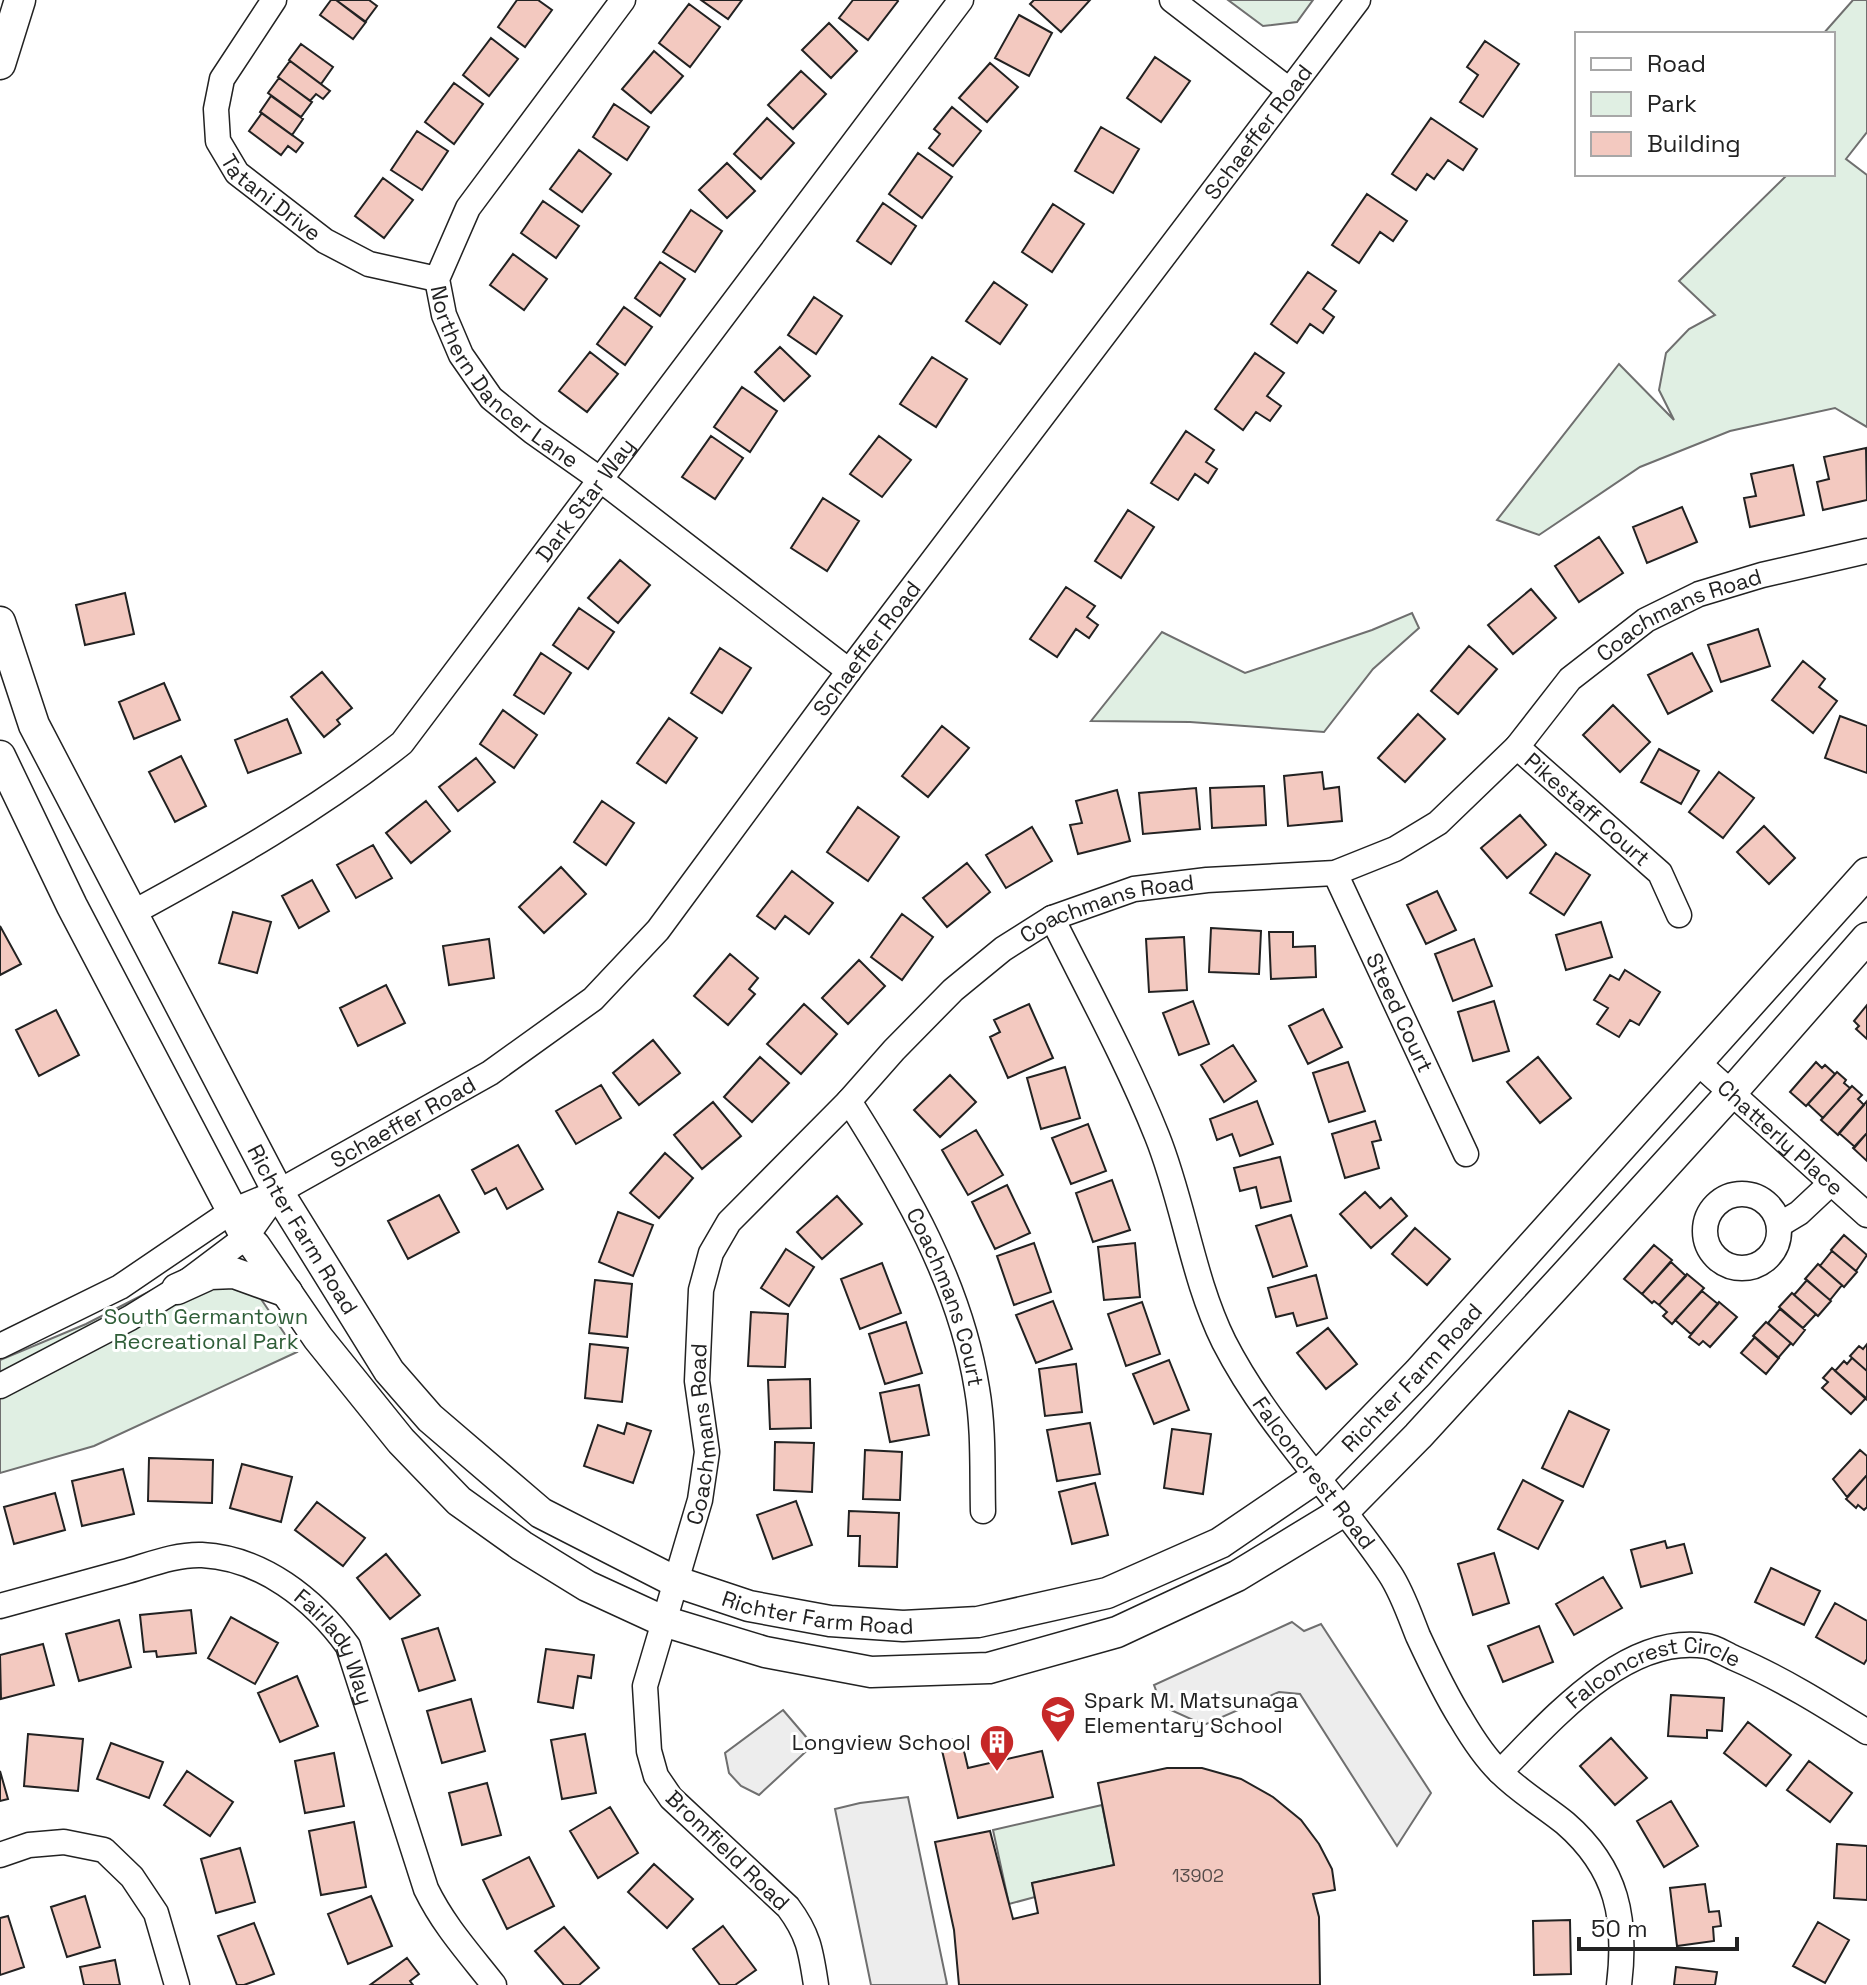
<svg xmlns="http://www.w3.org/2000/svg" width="1867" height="1985" font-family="'Space Grotesk',sans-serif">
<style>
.green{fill:#e0efe3;stroke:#6f6f6f;stroke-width:2}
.parking{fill:#ededed;stroke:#6f6f6f;stroke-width:2}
.building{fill:#f3c9c0;stroke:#222;stroke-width:2}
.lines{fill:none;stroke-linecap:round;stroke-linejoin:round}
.minor-casing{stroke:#222;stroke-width:27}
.major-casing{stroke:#222;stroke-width:33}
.minor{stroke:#fff;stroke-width:24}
.major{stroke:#fff;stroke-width:30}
.labels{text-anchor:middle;stroke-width:6;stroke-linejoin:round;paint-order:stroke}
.number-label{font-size:18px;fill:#564c4a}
.street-label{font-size:22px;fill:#222;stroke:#fff}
.park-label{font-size:22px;fill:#2f5e38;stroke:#fff}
.poi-label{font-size:22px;fill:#222;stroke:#fff;text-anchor:start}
</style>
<rect width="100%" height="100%" fill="#fff"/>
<path class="green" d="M1228 0H1313L1297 22 1263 26Z
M1853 0H1867V132L1846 159 1867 175V427L1835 408 1730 431 1640 467 1539 535 1497 520 1619 364 1674 420 1659 390 1666 353 1689 329 1715 315 1679 281 1788 174H1833V34H1823Z
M1412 613 1419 628 1373 669 1324 732 1190 722 1091 721 1162 632 1245 673 1372 630Z
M207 1262 242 1271 297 1352 94 1446 0 1473V1360L86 1324Z
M1102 1805 1114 1865 1032 1883 1035 1897 1009 1904 993 1830Z"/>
<path class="parking" d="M1292 1622 1304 1631 1321 1624 1431 1793 1397 1846 1300 1694 1279 1692 1204 1725 1162 1706 1154 1685Z
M783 1710 813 1745 759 1795 741 1786 729 1773 725 1753Z
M908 1797 947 1984 945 1985H871L835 1809 860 1803Z"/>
<path class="building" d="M331 0H336L366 22 353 39 320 15Z
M336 0H369L377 6 365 22Z
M517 0H538L552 10 525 47 498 27Z
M701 0H742L728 19Z
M853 0H897L898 1 868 40 839 18Z
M1034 0H1090L1061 32 1030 4Z
M689 4 720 27 690 67 659 43Z
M1019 15 1052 33 1029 76 995 58Z
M829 23 857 51 831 78 802 50Z
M491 38 518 59 489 96 463 75Z
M1485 41 1519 64 1483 117 1460 102 1478 75 1467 67Z
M301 44 333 67 321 84 289 60Z
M654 51 683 76 651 113 622 89Z
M1155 57 1190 81 1161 122 1127 98Z
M290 61 330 91 323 99 316 94 310 101 278 77Z
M990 63 1018 87 987 122 959 98Z
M801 71 826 94 793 129 768 105Z
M279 78 312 102 301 117 268 93Z
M454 83 483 104 454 144 425 122Z
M271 96 303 119 292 135 260 112Z
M614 104 649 127 627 160 593 137Z
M952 107 981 131 953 166 929 148 940 134 934 129Z
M262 113 303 143 296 152 288 146 281 155 249 131Z
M767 118 794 143 761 179 734 154Z
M1431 118 1477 149 1463 170 1448 160 1434 179 1427 174 1416 190 1392 174Z
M1101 127 1139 149 1113 193 1075 171Z
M417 131 448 151 422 190 391 170Z
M579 150 611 174 582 212 550 189Z
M918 153 952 177 922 218 889 194Z
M727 163 755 191 727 218 699 190Z
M383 178 413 200 384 238 355 216Z
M1367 194 1407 221 1393 241 1380 232 1359 263 1332 245Z
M543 201 579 226 556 258 521 233Z
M883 203 916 226 891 264 857 241Z
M1053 204 1084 224 1052 272 1022 252Z
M691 210 722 231 695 272 663 252Z
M513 254 547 279 524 310 490 285Z
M660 262 685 279 660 316 635 298Z
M1308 272 1336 291 1323 309 1334 317 1323 333 1310 324 1297 343 1271 324Z
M994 282 1027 305 1000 344 966 321Z
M814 297 842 316 816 354 788 335Z
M624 307 652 327 625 365 597 344Z
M780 347 810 376 784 401 755 372Z
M590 352 618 374 587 412 559 391Z
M1255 353 1284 373 1267 396 1281 406 1270 421 1256 412 1243 430 1215 409Z
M932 357 967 379 936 427 900 404Z
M742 387 777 411 750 452 714 427Z
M1186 431 1214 450 1206 462 1217 469 1208 483 1195 474 1178 500 1151 483Z
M711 436 743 458 715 499 682 477Z
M879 436 911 460 882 497 850 474Z
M1866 448 1867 500 1823 510 1817 482 1829 479 1824 457Z
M1793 465 1804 515 1750 527 1744 498 1756 496 1751 474Z
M823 498 859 521 827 571 791 548Z
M1682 507 1697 542 1647 563 1633 527Z
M1128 510 1154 527 1121 578 1095 561Z
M1599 537 1623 573 1579 602 1555 566Z
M620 560 650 585 618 623 588 598Z
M1066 587 1095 606 1087 617 1098 625 1089 638 1076 629 1057 657 1030 639Z
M1531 589 1556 618 1513 654 1488 625Z
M125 593 134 634 85 645 76 605Z
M579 608 614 632 588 669 553 645Z
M1758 629 1770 666 1721 682 1708 645Z
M1469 646 1497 669 1458 714 1431 691Z
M720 648 751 668 722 713 691 693Z
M541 653 571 673 544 714 514 695Z
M1692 653 1712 691 1668 714 1648 675Z
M1803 661 1825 679 1819 687 1837 701 1813 733 1772 700Z
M322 672 352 708 337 720 340 724 324 737 291 697Z
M164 683 180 720 134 739 119 702Z
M1613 705 1650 742 1620 772 1583 735Z
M503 710 537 735 514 768 480 744Z
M1418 714 1445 739 1405 782 1378 758Z
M1840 716 1867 726V773L1825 758Z
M669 718 697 738 666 783 637 763Z
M287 719 301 753 248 773 235 740Z
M942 726 969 748 928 797 902 776Z
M1659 749 1699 771 1681 804 1641 782Z
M181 756 206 806 175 822 149 772Z
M476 758 495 782 458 811 439 787Z
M1322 772 1324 789 1339 787 1342 821 1288 826 1284 776Z
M1719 772 1754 798 1723 838 1689 812Z
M1264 786 1266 825 1212 828 1210 788Z
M1196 788 1200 829 1143 834 1139 793Z
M1117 790 1130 841 1078 854 1070 825 1082 823 1076 801Z
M426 801 450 831 411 863 386 833Z
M602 801 634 823 606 865 574 842Z
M858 807 899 837 868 881 827 852Z
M1520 815 1546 845 1507 878 1481 848Z
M1764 826 1795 858 1769 884 1737 852Z
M1032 827 1052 861 1006 888 986 855Z
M373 845 392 878 356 898 337 865Z
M1556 853 1590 875 1564 915 1530 893Z
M967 863 990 892 947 927 923 898Z
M561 867 586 894 544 933 519 907Z
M792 871 833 903 809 934 785 916 775 929 757 916Z
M312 880 329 911 299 928 282 896Z
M1437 891 1456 930 1426 944 1407 905Z
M233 912 271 922 257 973 219 963Z
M902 914 933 937 902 980 871 957Z
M1601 922 1612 957 1566 970 1556 935Z
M0 926 21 964 0 975Z
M1211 928 1261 931 1259 974 1209 972Z
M1269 932H1293V947L1315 946 1316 977 1271 979Z
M1184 937 1187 990 1149 992 1146 939Z
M489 939 494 978 449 985 443 946Z
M1474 939 1492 986 1453 1001 1435 954Z
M730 954 758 978 749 989 755 994 728 1025 694 996Z
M859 960 885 986 848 1024 822 998Z
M1625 970 1660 992 1639 1025 1630 1020 1619 1037 1597 1024 1608 1008 1594 1000 1610 975 1619 980Z
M386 985 405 1023 358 1046 340 1008Z
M1193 1001 1209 1044 1179 1055 1163 1013Z
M1494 1001 1509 1051 1473 1061 1458 1012Z
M804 1004 837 1034 801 1074 767 1044Z
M1029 1004 1053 1058 1008 1078 990 1037 1000 1032 994 1020Z
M1867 1005V1039L1856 1029 1859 1026 1854 1021Z
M1323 1009 1342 1047 1308 1064 1289 1026Z
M56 1010 79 1055 39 1076 16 1030Z
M653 1040 680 1073 639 1105 613 1073Z
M1233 1045 1256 1081 1224 1102 1201 1065Z
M760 1057 789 1083 752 1122 724 1097Z
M1538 1057 1571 1098 1540 1123 1507 1082Z
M1348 1062 1365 1111 1329 1122 1313 1073Z
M1816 1062 1822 1068 1825 1065 1835 1074 1806 1106 1790 1092Z
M1065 1067 1080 1118 1041 1129 1027 1078Z
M1837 1072 1846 1080 1844 1083 1850 1088 1823 1118 1808 1104Z
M950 1075 976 1102 940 1137 914 1110Z
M601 1085 621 1118 576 1144 556 1111Z
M1852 1086 1862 1095 1858 1099 1864 1105 1838 1135 1821 1120Z
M1257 1101 1273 1144 1240 1156 1232 1134 1217 1140 1210 1119Z
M1867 1101V1133L1855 1147 1839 1133Z
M713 1102 741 1136 702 1169 674 1135Z
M1375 1121 1381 1140 1372 1142 1379 1168 1345 1178 1332 1134Z
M1088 1124 1106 1171 1071 1184 1052 1138Z
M976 1130 1003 1175 968 1195 942 1150Z
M1867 1133V1161L1853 1148Z
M518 1145 543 1189 507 1209 496 1188 485 1194 472 1170Z
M665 1153 693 1178 659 1218 630 1193Z
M1280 1157 1291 1201 1261 1208 1256 1187 1240 1191 1234 1168Z
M1112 1180 1130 1230 1093 1242 1076 1193Z
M1007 1185 1030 1233 995 1249 972 1202Z
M1365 1192 1380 1208 1391 1198 1407 1216 1371 1248 1340 1214Z
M439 1195 459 1232 408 1259 388 1221Z
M837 1196 862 1224 822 1259 797 1232Z
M618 1212 653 1225 633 1276 599 1262Z
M1291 1215 1307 1266 1273 1277 1256 1226Z
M1415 1228 1450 1259 1427 1285 1392 1254Z
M1844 1235 1867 1255 1856 1271 1831 1250Z
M1034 1243 1051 1292 1014 1305 997 1256Z
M1135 1243 1140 1297 1104 1300 1098 1247Z
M1654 1245 1672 1260 1642 1294 1624 1279Z
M786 1249 814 1267 789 1306 761 1288Z
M1832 1251 1857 1272 1844 1287 1820 1266Z
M1671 1262 1686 1276 1659 1305 1654 1301 1652 1303 1642 1294Z
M882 1263 901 1313 860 1329 841 1279Z
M1818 1264 1842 1285 1830 1300 1805 1279Z
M1687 1274 1704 1288 1672 1324 1663 1316 1667 1312 1659 1305Z
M1316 1275 1327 1318 1297 1326 1293 1313 1276 1317 1268 1288Z
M595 1280 632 1284 627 1337 589 1333Z
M1807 1280 1831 1301 1818 1316 1794 1295Z
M1702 1291 1718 1304 1691 1334 1675 1320Z
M1792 1293 1816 1314 1803 1328 1779 1307Z
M1053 1301 1072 1349 1036 1363 1016 1315Z
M1142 1302 1160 1354 1126 1366 1108 1314Z
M1719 1302 1737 1317 1710 1347 1703 1341 1699 1345 1689 1337Z
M1780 1309 1805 1330 1793 1345 1768 1323Z
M751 1312 788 1314 785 1367 748 1366Z
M906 1322 922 1373 885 1384 869 1334Z
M1766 1322 1791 1343 1778 1358 1753 1336Z
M1328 1328 1357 1364 1326 1389 1297 1353Z
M1755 1337 1779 1358 1766 1374 1741 1353Z
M590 1344 628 1348 622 1402 585 1398Z
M1867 1344V1371L1850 1356 1859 1346 1863 1349Z
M1852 1358 1867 1371V1400L1835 1371 1844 1361 1847 1364Z
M1169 1360 1189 1410 1154 1424 1133 1374Z
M1076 1364 1082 1412 1045 1416 1039 1369Z
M1832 1368 1866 1398 1851 1414 1822 1388 1828 1382 1823 1378Z
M810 1379 811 1428 770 1429 768 1380Z
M919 1385 929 1435 890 1442 880 1393Z
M1569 1411 1609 1430 1583 1487 1542 1468Z
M627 1423 651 1431 633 1483 584 1466 598 1425 624 1434Z
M1090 1423 1100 1474 1057 1481 1047 1430Z
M1172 1429 1211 1434 1203 1494 1164 1488Z
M775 1442 814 1443 812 1492 774 1490Z
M865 1450 902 1452 900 1500 863 1499Z
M1860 1450 1867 1456V1475L1847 1497 1833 1479Z
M149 1458 213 1460 212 1503 148 1501Z
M242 1464 292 1477 281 1522 230 1508Z
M123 1469 134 1514 82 1526 72 1481Z
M1867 1475V1507L1864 1510 1858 1505 1856 1508 1846 1499Z
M1523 1480 1563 1501 1538 1549 1498 1529Z
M1095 1483 1108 1535 1072 1544 1059 1492Z
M55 1493 65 1530 14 1544 4 1507Z
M796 1501 812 1545 773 1559 757 1515Z
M317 1502 365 1538 343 1566 295 1530Z
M849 1511 899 1513 897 1567 859 1566 860 1536H848Z
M1665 1541 1667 1548 1684 1544 1692 1573 1641 1587 1631 1550Z
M1494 1553 1509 1603 1473 1615 1458 1564Z
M386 1554 420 1595 390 1619 357 1578Z
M1771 1568 1820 1591 1804 1625 1755 1602Z
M1603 1577 1622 1608 1574 1635 1556 1604Z
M1835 1603 1867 1621V1659L1864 1664 1816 1637Z
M191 1610 196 1653 157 1657 156 1651 144 1652 140 1615Z
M231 1617 278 1643 255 1684 208 1658Z
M119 1620 131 1667 79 1681 66 1634Z
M1539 1626 1553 1662 1503 1682 1488 1646Z
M438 1628 455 1680 419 1691 402 1639Z
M43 1644 54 1685 1 1699 0 1655Z
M546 1649 594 1655 591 1678 578 1676 573 1708 538 1702Z
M297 1676 318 1726 280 1742 258 1693Z
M1671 1695 1724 1698 1722 1731 1707 1730V1738L1668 1736Z
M471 1699 485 1751 442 1763 427 1711Z
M1748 1722 1791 1755 1766 1786 1724 1753Z
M28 1734 83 1739 78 1791 24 1786Z
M585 1734 596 1793 562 1799 551 1740Z
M961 1738 968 1768 1042 1751 1053 1797 958 1818 940 1742Z
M1611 1738 1647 1778 1615 1805 1580 1766Z
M111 1743 163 1762 149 1798 97 1779Z
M334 1753 344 1806 305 1813 295 1761Z
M1809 1761 1852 1793 1830 1822 1787 1790Z
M1167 1768H1202L1241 1779 1273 1797 1301 1820 1319 1844 1332 1869 1335 1890 1313 1894 1319 1917 1320 1985H959L954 1930 935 1842 990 1831 1013 1919 1038 1913 1032 1883 1114 1865 1098 1783Z
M0 1771 8 1799 0 1801Z
M187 1771 233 1802 210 1836 164 1805Z
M487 1783 501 1835 462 1845 449 1793Z
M1671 1801 1698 1846 1664 1867 1637 1821Z
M610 1807 638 1853 598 1878 570 1831Z
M354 1822 366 1887 321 1895 309 1831Z
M1837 1844 1867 1846V1900L1834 1898Z
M240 1848 255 1902 216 1913 201 1859Z
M529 1857 554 1906 507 1929 483 1880Z
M654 1864 693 1899 667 1928 628 1892Z
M1705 1884 1709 1912 1719 1911 1721 1926 1713 1927 1714 1941 1677 1946 1670 1888Z
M85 1896 100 1947 67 1957 51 1907Z
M371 1896 392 1946 348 1964 328 1914Z
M8 1916 24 1967 0 1975V1918Z
M1570 1920 1571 1974 1534 1975 1533 1921Z
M1818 1922 1849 1940 1825 1983 1793 1966Z
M254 1923 274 1974 244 1985H237L218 1936Z
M723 1926 756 1970 735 1985H720L693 1949Z
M564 1927 599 1968 579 1985H564L535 1951Z
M407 1958 419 1974 410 1981 413 1985H370Z
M115 1960 120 1985H84L80 1967Z
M1676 1967 1717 1972 1715 1985H1674Z"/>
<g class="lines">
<g class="minor-casing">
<g id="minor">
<path id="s1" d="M274 0 222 79 216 109 218 141 237 173 325 241 369 264 437 279"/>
<path id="s2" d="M623 0 468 208 437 279 444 315 461 355 491 398 533 432 601 480 849 671"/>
<path d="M1172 0 1289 90"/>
<path id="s3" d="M1517 747 1660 873 1679 915"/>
<path id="s4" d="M1335 873 1466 1154"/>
<path id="s5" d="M132 913C226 862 318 810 402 743L961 0"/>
<path id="s6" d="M1052 918C1088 990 1127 1061 1157 1136 1184 1203 1192 1277 1224 1342 1268 1428 1337 1494 1390 1574 1402 1592 1410 1616 1418 1636 1431 1664 1444 1692 1461 1719 1471 1736 1486 1759 1501 1773 1520 1792 1544 1806 1565 1823 1618 1869 1627 1919 1619 1985"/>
<path id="s7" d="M1696 1061 1867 1215"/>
<path id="s8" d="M849 1101C906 1191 960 1283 977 1389 984 1429 982 1471 983 1511"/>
<circle cx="1742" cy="1231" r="37"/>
<path d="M1779 1225 1799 1213 1831 1183"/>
<path id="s9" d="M0 1346 120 1287 232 1211 278 1192 490 1073 593 999 658 930 849 671 1358 0"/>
<path d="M0 1386 130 1318 177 1289 246 1237 278 1192"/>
<path id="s10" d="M0 1606C41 1595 83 1583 124 1572 149 1565 176 1554 202 1555 262 1558 314 1599 348 1646L426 1889C444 1926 469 1953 494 1985"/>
<path id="s11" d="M1500 1772C1551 1721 1625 1633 1706 1646 1715 1647 1725 1654 1734 1658 1781 1678 1824 1705 1867 1732"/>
<path d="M0 1855 29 1845 64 1842 104 1850 132 1877 156 1913 177 1985"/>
<path id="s12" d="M816 1985C811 1952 809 1935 788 1907L671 1798 656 1776 649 1751 645 1686 700 1500 707 1452 697 1381 701 1290 711 1253 729 1222 849 1101 894 1050 953 990 1003 949 1052 918 1134 889 1207 880 1335 873 1395 849 1438 823 1517 747 1570 679 1646 620 1699 594 1762 575 1867 551"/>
</g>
</g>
<g class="major-casing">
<g id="major">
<path d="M0 64 20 0"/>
<path id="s13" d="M0 622 34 725 278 1192 389 1371 430 1418 541 1513 674 1581 749 1606 830 1621 903 1626 978 1622 1107 1593 1220 1543 1317 1477 1418 1373 1867 873"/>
<path d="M0 756 72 906 246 1237 255 1246 318 1338 401 1441 459 1501 522 1546 587 1586 663 1621 765 1652 871 1672 989 1668 1117 1632 1237 1576 1344 1511 1418 1436 1574 1266 1731 1093 1867 938"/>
<path d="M177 1289 210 1274 234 1273 287 1292"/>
</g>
</g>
<use href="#minor" class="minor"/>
<use href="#major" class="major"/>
</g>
<defs>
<g id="school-pin" transform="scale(1.8)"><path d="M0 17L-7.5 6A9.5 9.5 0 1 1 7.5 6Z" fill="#c62828" stroke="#fff"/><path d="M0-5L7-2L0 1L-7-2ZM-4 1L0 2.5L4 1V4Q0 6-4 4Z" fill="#fff"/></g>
<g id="building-pin" transform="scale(1.8)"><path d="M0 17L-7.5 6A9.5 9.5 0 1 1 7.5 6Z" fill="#c62828" stroke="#fff"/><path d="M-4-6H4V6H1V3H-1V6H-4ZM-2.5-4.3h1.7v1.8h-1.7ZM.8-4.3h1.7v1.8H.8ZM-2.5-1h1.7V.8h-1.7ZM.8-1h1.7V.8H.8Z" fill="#fff"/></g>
</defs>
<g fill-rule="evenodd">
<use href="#school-pin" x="1058" y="1713"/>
<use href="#building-pin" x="997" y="1742"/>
</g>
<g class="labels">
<g class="number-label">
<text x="1198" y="1882">13902</text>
</g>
<g class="street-label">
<text dy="8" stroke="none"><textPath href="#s9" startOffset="1782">Schaeffer Road</textPath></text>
<text dy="8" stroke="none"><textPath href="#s1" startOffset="236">Tatani Drive</textPath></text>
<text dy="8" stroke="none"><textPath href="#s2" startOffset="460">Northern Dancer Lane</textPath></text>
<text dy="8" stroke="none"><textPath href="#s5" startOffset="624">Dark Star Way</textPath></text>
<text dy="8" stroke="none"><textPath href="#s12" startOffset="2014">Coachmans Road</textPath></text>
<text dy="8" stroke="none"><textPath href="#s9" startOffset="1134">Schaeffer Road</textPath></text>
<text dy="8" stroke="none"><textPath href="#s3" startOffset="94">Pikestaff Court</textPath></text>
<text dy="8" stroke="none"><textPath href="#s12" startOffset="1342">Coachmans Road</textPath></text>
<text dy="8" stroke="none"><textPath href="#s4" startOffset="154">Steed Court</textPath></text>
<text dy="8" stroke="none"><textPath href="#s9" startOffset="462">Schaeffer Road</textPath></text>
<text dy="8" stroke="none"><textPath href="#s7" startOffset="114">Chatterly Place</textPath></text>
<text dy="8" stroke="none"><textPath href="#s13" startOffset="680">Richter Farm Road</textPath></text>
<text dy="8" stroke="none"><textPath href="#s8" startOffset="220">Coachmans Court</textPath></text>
<text dy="8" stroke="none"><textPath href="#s13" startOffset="2024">Richter Farm Road</textPath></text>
<text dy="8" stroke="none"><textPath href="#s12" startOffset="622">Coachmans Road</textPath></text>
<text dy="8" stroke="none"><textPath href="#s6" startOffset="618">Falconcrest Road</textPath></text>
<text dy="8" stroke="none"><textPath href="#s13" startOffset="1352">Richter Farm Road</textPath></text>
<text dy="8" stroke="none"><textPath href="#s10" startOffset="380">Fairlady Way</textPath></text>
<text dy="8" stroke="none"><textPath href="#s11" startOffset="192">Falconcrest Circle</textPath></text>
<text transform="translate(728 1850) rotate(44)" y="8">Bromfield Road</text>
</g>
<g class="park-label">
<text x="206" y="1324">South Germantown<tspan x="206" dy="25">Recreational Park</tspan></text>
</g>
<g class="poi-label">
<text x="1084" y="1708">Spark M. Matsunaga<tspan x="1084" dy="25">Elementary School</tspan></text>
<text x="971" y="1750" text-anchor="end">Longview School</text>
</g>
</g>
<rect x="1575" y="32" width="260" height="144" fill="#ffffff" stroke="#a7a7a7" stroke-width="2"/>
<rect x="1591" y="58" width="40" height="12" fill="#ffffff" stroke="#a7a7a7" stroke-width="2"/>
<text x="1647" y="72" font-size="24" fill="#222222">Road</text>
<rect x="1591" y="92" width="40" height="24" fill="#e0efe3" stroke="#a7a7a7" stroke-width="2"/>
<text x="1647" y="112" font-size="24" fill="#222222">Park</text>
<rect x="1591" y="132" width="40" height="24" fill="#f3c9c0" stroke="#a7a7a7" stroke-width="2"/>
<text x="1647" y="152" font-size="24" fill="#222222">Building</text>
<path d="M1579 1937v12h158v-12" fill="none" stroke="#222222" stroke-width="4"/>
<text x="1591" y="1937" font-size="24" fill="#222222" stroke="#ffffff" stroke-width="6" paint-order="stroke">50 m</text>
</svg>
